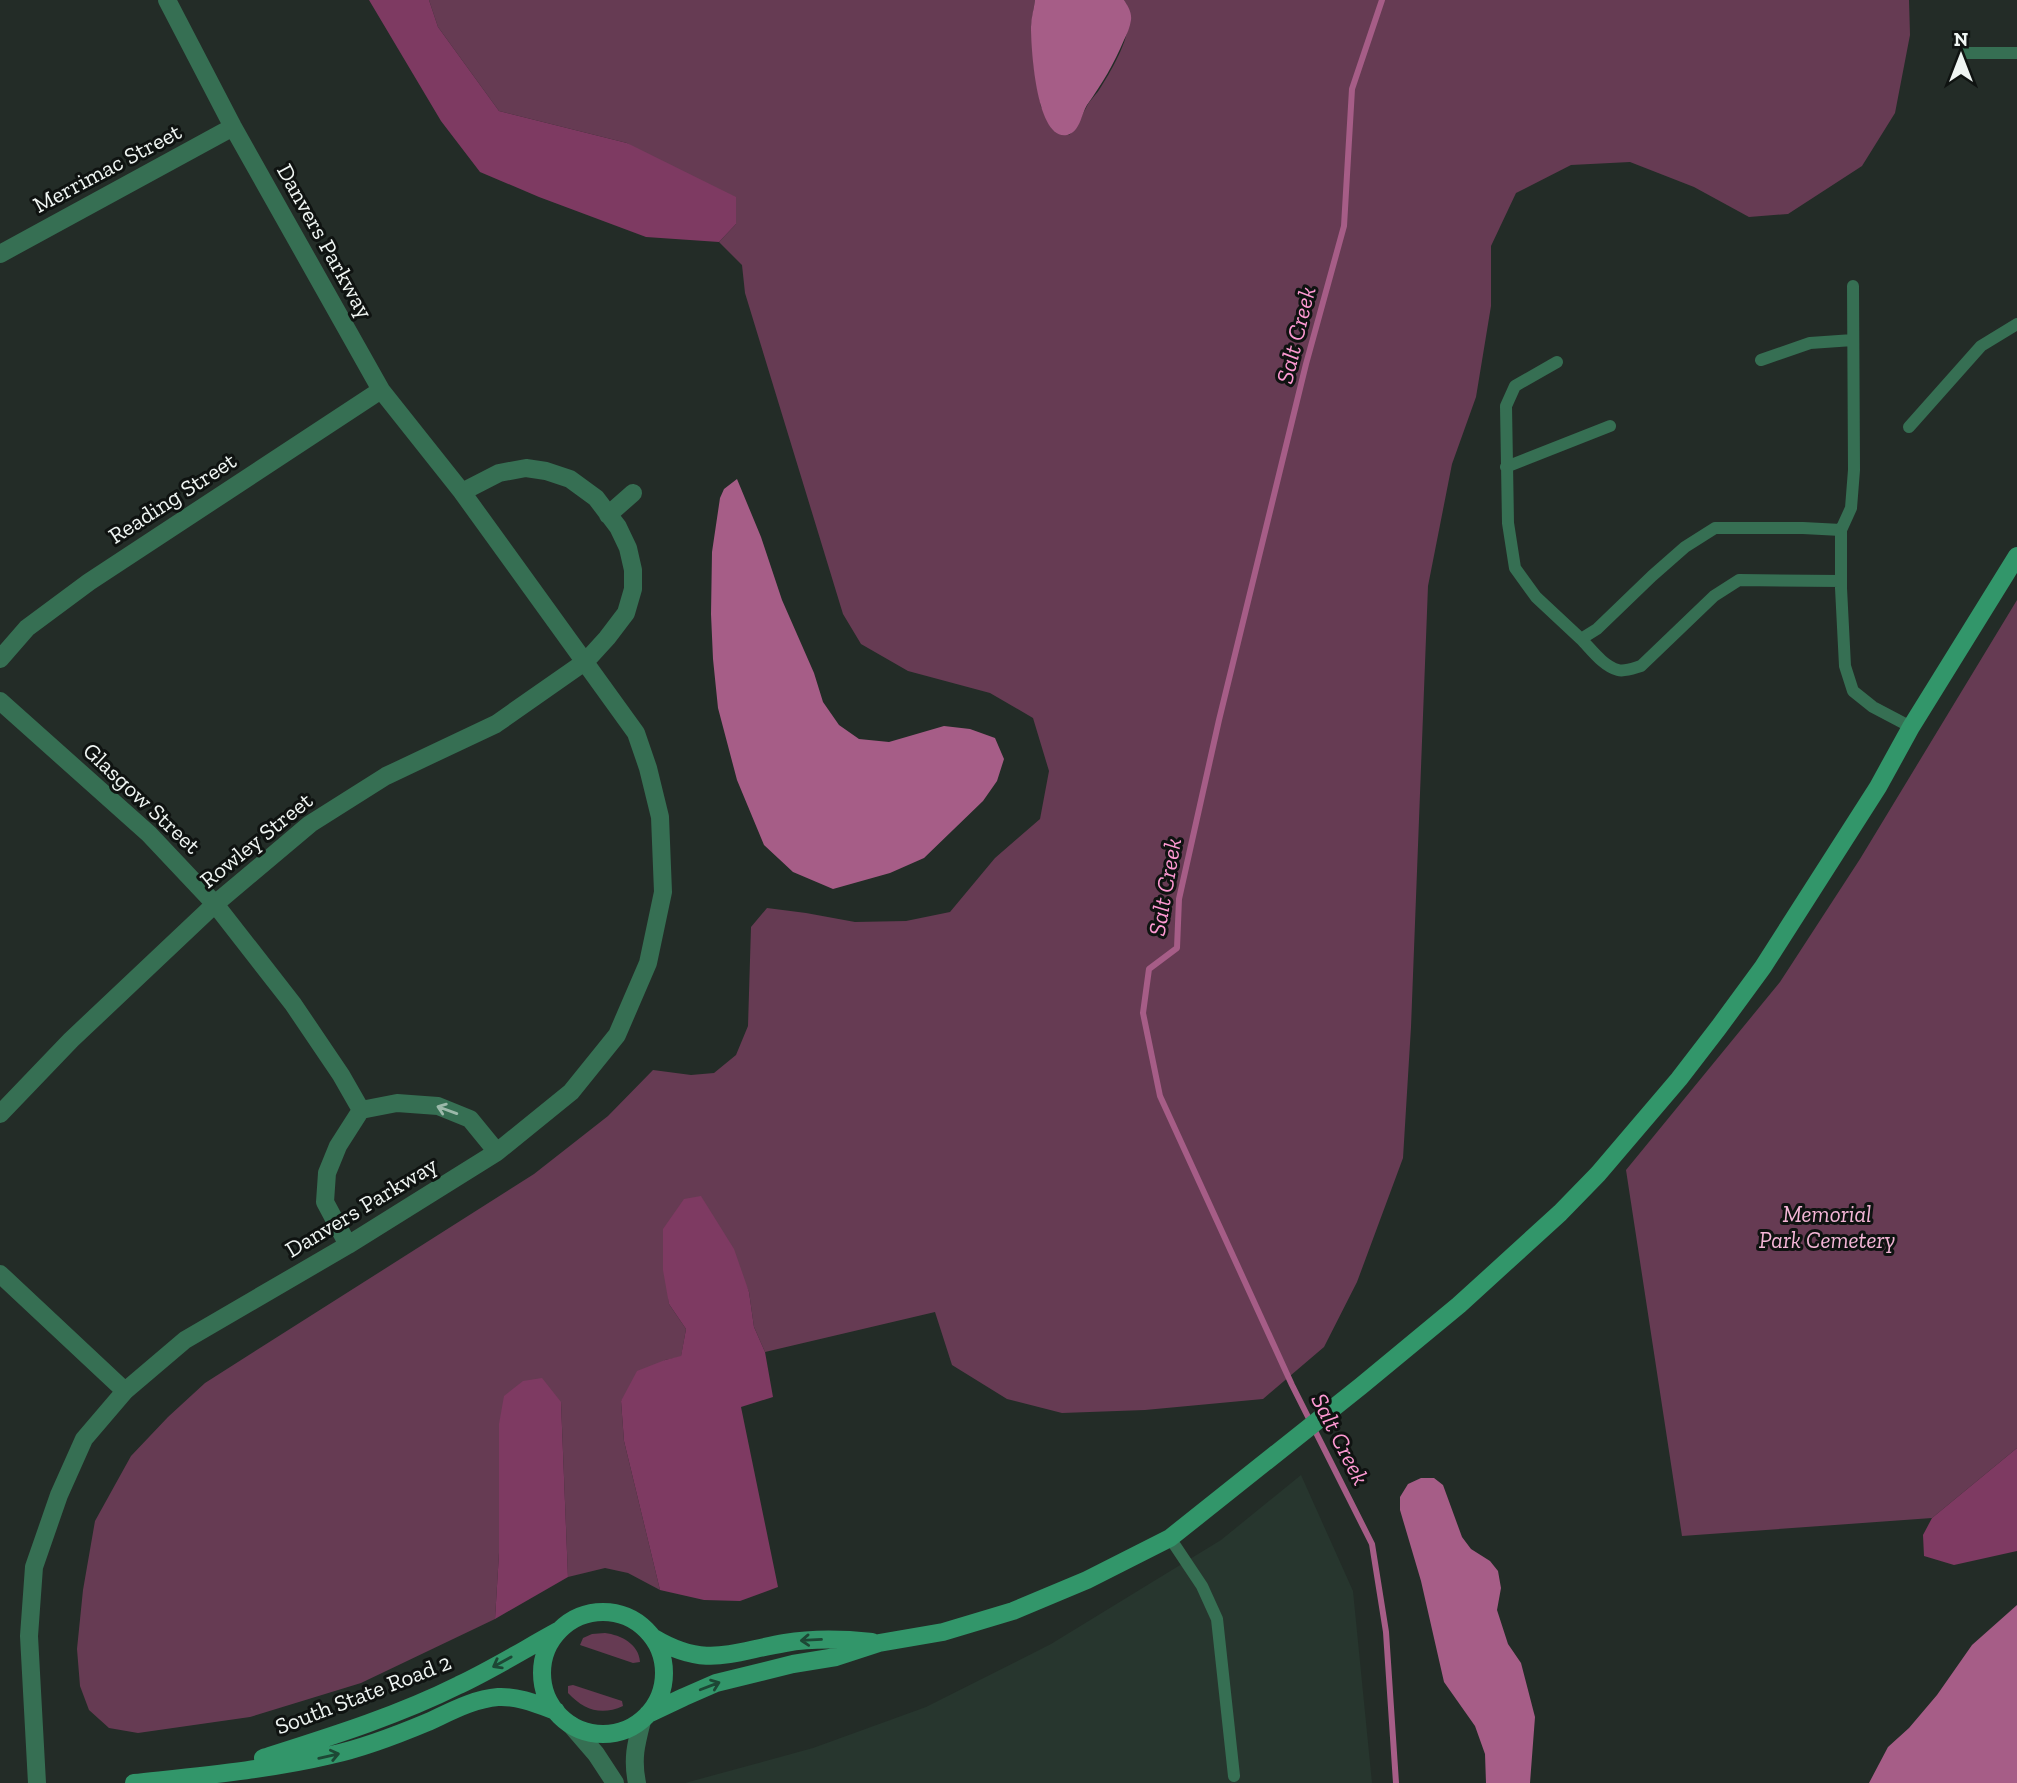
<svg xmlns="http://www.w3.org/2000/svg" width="2017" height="1783" font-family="'Zilla Slab',serif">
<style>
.built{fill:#27362e}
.green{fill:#663b53}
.forest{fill:#7e3a62}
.water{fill:#a65d87}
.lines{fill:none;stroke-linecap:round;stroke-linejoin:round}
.stream{stroke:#a65d87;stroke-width:6}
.service{stroke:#366f53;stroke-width:12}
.minor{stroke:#366f53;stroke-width:18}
.secondary{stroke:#32966a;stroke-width:18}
.oneway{stroke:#9cb9aa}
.oneway2{stroke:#1d4735}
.labels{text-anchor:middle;stroke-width:6;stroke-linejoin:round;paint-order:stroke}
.street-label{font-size:23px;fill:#eff5f2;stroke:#0f1311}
.park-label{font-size:23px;font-style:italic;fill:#f4b6d7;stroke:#0f1311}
.water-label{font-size:24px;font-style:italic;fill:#fd99d2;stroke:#0f1311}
</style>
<rect width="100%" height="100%" fill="#232c27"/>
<path class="built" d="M1301 1475 1353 1591 1372 1783H685L813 1748 926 1707 1051 1644 1221 1540Z"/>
<path class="green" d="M429 0H1035L1031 26 1034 68 1041 107 1069 135C1079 127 1080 118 1086 108 1089 101 1095 96 1099 90 1113 68 1140 24 1124 0H1909L1910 35 1895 113 1862 166 1788 214 1749 217 1694 187 1630 162 1571 165 1516 193 1491 246V306L1476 397 1452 464 1428 586 1411 1027 1403 1158 1357 1282 1324 1347 1263 1399 1145 1410 1062 1413 1007 1399 952 1365 935 1312 765 1352 754 1327 749 1292 715 1220 701 1197 663 1230 669 1304 686 1329 681 1357 665 1360 621 1401 624 1441 660 1590 628 1573 605 1568 568 1577 561 1402 499 1553 495 1619 361 1683 250 1717 138 1733 109 1728 89 1710 80 1686 77 1649 83 1590 95 1521 131 1456 168 1417 205 1383 534 1174 608 1116 653 1070 691 1075 714 1073 736 1055 748 1026 751 927 767 908 806 913 855 922 906 921 950 912 995 858 1040 819 1049 771 1033 718 990 693 908 671 861 644 843 614 745 293 742 265 719 242 736 224 627 143 499 111 438 27Z
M2017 600V1448L1932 1518 1682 1536 1626 1170 1780 982 1860 859Z
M605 1633C621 1635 639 1644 640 1662L633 1663 580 1645 583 1638 592 1634Z
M573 1685 622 1701 623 1706C601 1716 584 1710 568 1693V1686Z"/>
<path class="forest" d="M369 0H429L438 27 499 111 627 143 736 197V224L719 242 646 237 539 197 480 172 441 121Z
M701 1196 734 1249 749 1292 754 1327 765 1352 773 1397 741 1407 778 1587 740 1601 704 1600 660 1590 624 1441 621 1401 637 1371 665 1360 681 1356 686 1329 669 1304 663 1270V1229L684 1199Z
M542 1378 561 1402 568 1577 495 1619 499 1553V1424L504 1396 523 1381Z
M2017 1448V1551L1954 1565 1924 1556 1923 1535 1932 1518Z"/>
<path class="water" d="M1035 0H1124C1128 6 1132 13 1131 20 1130 27 1127 34 1124 40 1114 64 1102 84 1087 105 1081 115 1080 132 1067 135 1036 141 1031 47 1031 27 1031 18 1034 9 1035 0Z
M737 479 761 537 782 600 814 673 823 702 839 725 859 739 889 742 944 726 970 729 995 738 1004 759 997 781 983 801 924 858 890 873 833 889 793 872 764 845 737 780 718 708 713 659 711 614 712 552 720 498 724 489Z
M1421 1478H1434L1443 1485 1462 1537 1471 1549 1490 1561 1498 1571 1501 1588 1497 1610 1508 1644 1521 1663 1535 1717 1530 1783H1486L1485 1754 1475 1726 1444 1682 1421 1581 1400 1510V1497L1408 1484Z
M2017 1605V1783H1869L1888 1747 1909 1728 1937 1695 1972 1645Z"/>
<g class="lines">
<path class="stream" d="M1382 0 1352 89 1344 226 1306 364 1219 720 1179 899 1177 948 1149 969 1143 1013 1160 1096 1292 1385 1372 1544 1386 1632 1396 1783"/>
<path class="service" d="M1965 53H2017
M1853 286 1854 470 1851 508 1841 530V588L1845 666 1853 691 1873 707 1911 727
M1761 360 1810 343 1853 340
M1557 362 1515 386 1506 406 1508 523 1515 568 1536 597 1581 639 1597 629 1652 576 1685 547 1715 528H1803L1841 530
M1909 427 1981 346 2017 324
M1506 467 1610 426
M1581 639C1591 649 1603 666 1618 670 1625 672 1634 668 1641 666L1714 596 1739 580 1841 581
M1170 1538 1202 1586 1217 1619 1234 1776"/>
<path class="minor" d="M0 254 233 127
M608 515 633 493
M0 659 27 628 89 582 381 390
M0 701 149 834 215 904 293 1004 341 1075 361 1110
M0 1114 71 1040 215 904 310 824 386 776 496 724 586 661 607 638 626 613 633 589V570L628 548 618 527 596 498 570 479 546 471 526 468 499 473 462 492
M348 1245 325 1202 327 1173 338 1146 361 1110 397 1103 438 1106 470 1119 497 1152
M0 1274 125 1391
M571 1725 596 1754 615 1783
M37 1783 29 1636 34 1567 59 1495 84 1439 125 1391 185 1340 348 1245 497 1152 571 1092 617 1035 648 963 663 892 660 817 648 768 636 733 462 492 381 390 233 127 167 0
M637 1783C632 1759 636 1744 642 1721"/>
<path class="secondary" d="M542 1673a61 61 0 1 1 122 0a61 61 0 1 1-122 0Z
M654 1638C706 1669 731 1652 785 1643 814 1638 843 1639 872 1642
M648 1714 684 1697 716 1683 793 1664 836 1657 879 1643 943 1632 1013 1611 1087 1580 1170 1538 1361 1386 1459 1305 1560 1213 1598 1174 1679 1079 1719 1027 1763 967 1878 787 1911 727 2017 556
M263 1758C329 1737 397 1716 459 1685 493 1669 525 1649 558 1631
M134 1783C199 1776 268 1770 331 1755 364 1748 397 1735 428 1722 450 1712 473 1699 498 1697 518 1696 537 1704 556 1711"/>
</g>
<defs><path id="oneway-shaft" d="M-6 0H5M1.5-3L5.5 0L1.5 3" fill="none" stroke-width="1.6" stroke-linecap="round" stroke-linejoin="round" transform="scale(1.75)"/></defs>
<use class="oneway" href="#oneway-shaft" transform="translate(447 1110) rotate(-160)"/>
<g class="oneway2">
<use href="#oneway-shaft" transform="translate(811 1640) rotate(177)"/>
<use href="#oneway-shaft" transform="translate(502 1662) rotate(151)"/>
<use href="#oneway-shaft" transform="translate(710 1686) rotate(-21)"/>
<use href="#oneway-shaft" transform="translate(329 1756) rotate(-13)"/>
</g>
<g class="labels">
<g class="street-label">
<text transform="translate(107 168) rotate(-28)" y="8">Merrimac Street</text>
<text transform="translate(325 241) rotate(61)" y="8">Danvers Parkway</text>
<text transform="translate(172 498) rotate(-33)" y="8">Reading Street</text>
<text transform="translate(142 798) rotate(43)" y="8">Glasgow Street</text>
<text transform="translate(256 840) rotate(-39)" y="8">Rowley Street</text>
<text transform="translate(361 1207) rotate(-31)" y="8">Danvers Parkway</text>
<text transform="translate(363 1694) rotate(-21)" y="8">South State Road 2</text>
</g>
<g class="park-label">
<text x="1827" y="1222">Memorial<tspan x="1827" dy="26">Park Cemetery</tspan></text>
</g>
<g class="water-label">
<text transform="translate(1296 335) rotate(-76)" y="8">Salt Creek</text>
<text transform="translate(1165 887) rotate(-80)" y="8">Salt Creek</text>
<text transform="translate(1340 1439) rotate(63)" y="8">Salt Creek</text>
</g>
</g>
<g transform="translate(1961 56)" stroke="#0f1311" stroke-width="5" paint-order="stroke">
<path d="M0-5L12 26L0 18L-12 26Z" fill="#eff5f2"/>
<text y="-10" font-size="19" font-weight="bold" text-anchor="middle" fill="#eff5f2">N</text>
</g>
</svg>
